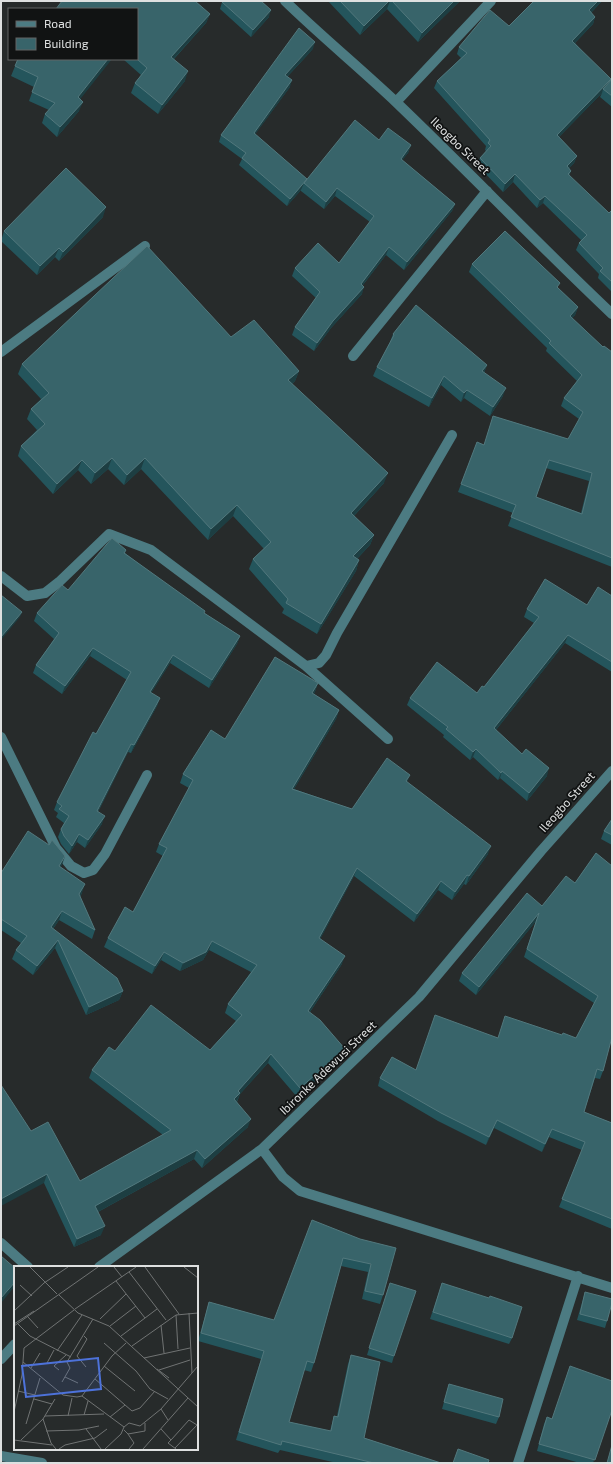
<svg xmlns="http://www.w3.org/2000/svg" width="613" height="1464" font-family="'Exo 2',sans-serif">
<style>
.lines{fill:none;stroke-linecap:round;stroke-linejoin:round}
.minor{stroke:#4c7b82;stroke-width:10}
.wall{fill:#24555c;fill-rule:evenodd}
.shaded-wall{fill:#1d3e42}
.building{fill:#38646a;stroke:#52787d;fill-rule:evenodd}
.labels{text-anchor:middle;stroke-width:3.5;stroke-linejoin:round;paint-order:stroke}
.street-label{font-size:12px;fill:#dee0e0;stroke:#111313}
.inset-road{fill:none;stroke:#707373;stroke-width:1}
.view{fill:#4d72da;fill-opacity:0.15;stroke:#4d72da;stroke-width:2}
.inset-edge{fill:none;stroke:#dee0e0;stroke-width:2}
</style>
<rect width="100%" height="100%" fill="#272b2b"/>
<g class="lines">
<path class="minor" d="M285 1C321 36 360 68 397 103 470 173 539 245 612 314
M396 102 491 1
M1 352 145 246
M353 356 487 191
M1 576 27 596 45 593 59 582 109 534 151 550 306 666 388 739
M306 666 319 663 326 655 337 633 452 435
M1 737 56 848 71 866 84 873 93 870 105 854 147 775
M262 1149 283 1177 300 1191 612 1288
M1 1243 28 1267
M99 1267 262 1149 419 997 541 851 612 771
M1 1359 15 1344
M1 1456 42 1463
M518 1463 578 1276"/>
</g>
<path class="wall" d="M60 1H195L210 14 206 23 174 59 185 81 158 114 131 93 135 83 141 75 123 59H137V9L61 2Z
M328 1H460L418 42 387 9 360 35Z
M534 1H602L591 13 595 17 593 24 575 43 610 81 612 79V107L600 97 602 93 559 137 577 156 574 163 569 168 571 171 569 176 609 213 612 210V292L598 278 599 274 576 250 579 243 581 240 543 203 537 208 513 182 503 192 477 165 480 158 486 151 485 150 486 146 434 88 437 81 461 58 457 54 459 47 509 26Z
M222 2 269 17 251 37 220 9Z
M313 49 288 76 290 87 255 134 307 179 379 140 411 145 408 153 402 160 455 204 452 211 404 270 386 255 363 285 362 294 331 328 314 351 292 335 295 327 316 298 292 276 295 268 339 263 370 222 335 196 324 209 301 191V190L287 206 239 165 242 159 219 142 221 135Z
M18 59 80 99 79 111 57 137 42 123 45 114 49 110 29 101 34 87 11 76Z
M103 217 59 261 55 257 37 275 1 241 4 231Z
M472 264 558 288 578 307 575 315 572 318 603 347 612 352V567L508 526 513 513 458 492 477 442 484 445 493 416 568 439 579 419 561 406 564 398 577 381 546 351 547 348 469 272ZM546 468 589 481 581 513 536 497Z
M393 334 487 365 484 373 503 396 490 416 464 398 461 402 441 385 429 407 373 376 377 367 390 343V342Z
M231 337 299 371 295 381 292 384 384 483 354 516 374 535 370 545 357 559 359 560 356 571 317 634 282 613 284 609 249 569 253 559 264 549 233 516 208 540 141 469 124 485 108 469 91 484 78 470 53 494 18 456 21 446 37 430 27 419 31 409 41 399 18 374 22 364Z
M126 550 125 553 204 613 240 636 237 644 209 688 170 663 151 693 160 698 157 706 131 753 128 752 98 812 102 824 85 848 77 842 69 854 61 844 58 837 61 829 64 823 56 817 58 813 54 810 57 802 127 680 90 656 62 694 33 673 36 665 54 639 34 621 37 613 68 590Z
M612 596V672L565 643 496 730 547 776 527 801 500 778 498 780 473 757 470 760 443 737 444 735 407 705 410 698 477 693 484 687 534 623 524 617 527 609 587 605Z
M318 683 314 694 339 710 336 719 294 789 352 809 408 783 488 854 466 885 464 884 452 900 438 890 414 922 354 876 320 939 342 964 310 1012 342 1057 297 1097 268 1063 240 1094 237 1102 248 1127 202 1168 194 1159 98 1212 101 1235 74 1247 44 1183 31 1131 80 1181 163 1135 89 1078 92 1070 115 1051 210 1050 236 1021 225 1013 228 1004 251 972 209 950 203 960 180 971 161 960 152 974 104 947 108 938 133 912 163 856 156 852 159 844 189 788 180 783 183 774 225 739Z
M612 819V845L601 839 604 831Z
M596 853 603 1071 600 1079 595 1078 584 1112 612 1123V1229L559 1207 582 1150 549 1137 542 1152 494 1128 486 1145 438 1121 378 1086 380 1078 416 1070 498 1038 562 1035 576 1038 594 1003 524 957 536 921 476 995 459 981 462 973 542 906 575 883Z
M65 856 60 867 82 893 80 897 95 930 92 939 59 920 53 929 123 991 119 1000 86 1015 55 948 33 975 12 959 16 950 21 943 1 930V873Z
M360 1239 383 1295 380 1304 362 1299 368 1272 341 1266 314 1363 311 1372 304 1370 289 1422 330 1431 334 1416H337L348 1364 351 1355 364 1438 441 1463H337L280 1450 278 1453 236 1440 261 1359 198 1341 209 1302 274 1320Z
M442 1283 512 1338 509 1344 430 1319Z
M388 1289 394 1356 392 1363 367 1355Z
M585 1292 607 1321 605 1328 577 1320Z
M449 1384 499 1417 496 1424 442 1409Z
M612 1410 593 1463H580L537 1451 544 1424 547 1417 552 1419Z"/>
<path class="shaded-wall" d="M389 1H390L387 9 360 35 364 26Z
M454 1H460L418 42 422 33Z
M598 1H602L586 18 589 10Z
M271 10 269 17 251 37 253 30Z
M210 14 206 23 167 66 171 57Z
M595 17 593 24 570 48 572 41Z
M315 42 313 49 283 81 285 75Z
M108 59H112L74 107 78 97Z
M188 71 185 81 158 114 162 105Z
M611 79 608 86 603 89 602 93 554 142 557 135Z
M292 80 290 87 251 140 254 133Z
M83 102 79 111 57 137 60 127Z
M411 145 408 153 398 166 401 159Z
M577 156 574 163 564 173 567 166Z
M515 174 513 182 503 192 505 184Z
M304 183 301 190 287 206 290 199Z
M337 188 335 196 324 209 326 202Z
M545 196 543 203 537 208 540 200Z
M455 204 452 211 404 270 407 262Z
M106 207 103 217 59 261 63 252Z
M389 247 386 255 358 291 361 284Z
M59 248 55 257 37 275 40 266Z
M364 287 362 294 331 328 314 351 317 343 333 321Z
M578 307 575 315 567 324 570 316Z
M487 365 484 373 482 371Z
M299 371 295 381 284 391 288 380Z
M444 376 441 385 429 407 432 398Z
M506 388 503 396 490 416 493 407Z
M467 390 464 398 461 402 464 393Z
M112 458 108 469 91 484 95 473Z
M145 458 141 469 124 485 127 475Z
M82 460 78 470 53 494 57 484Z
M388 473 384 483 347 523 351 513Z
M237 505 233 516 208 540 211 529Z
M374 535 370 545 349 567 353 556Z
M359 560 356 571 317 634 321 624Z
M22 612 20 617 1 640V637Z
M568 635 565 643 491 736 494 728Z
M240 636 237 644 209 688 212 680Z
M93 648 90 656 62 694 65 686Z
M173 655 170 663 147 700 150 692Z
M318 683 315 692 309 702 312 693Z
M160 698 157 706 131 753 134 745Z
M339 710 336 719 289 797 292 789Z
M131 744 128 752 94 819 97 811Z
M476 749 473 757 470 760 473 752Z
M549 768 547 776 527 801 529 793Z
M502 771 500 778 498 780 501 773Z
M410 775 407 783 406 781Z
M105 816 102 824 85 848 88 840Z
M79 834 77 842 69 854 72 846Z
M491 846 488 854 466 885 469 876Z
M65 856 62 865 55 874 59 866Z
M357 868 354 876 316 947 319 938Z
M467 875 464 884 452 900 455 892Z
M441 881 438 890 414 922 417 914Z
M85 884 82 893 75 903 79 894Z
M62 911 59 920 48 936 51 927Z
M539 913 536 921 476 995 479 987Z
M58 940 55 948 33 975 37 966Z
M212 941 209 950 203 960 180 971 183 963Z
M164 952 161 960 152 974 155 966Z
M345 956 342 964 305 1019 308 1011Z
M123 991 119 1000 86 1015 89 1007Z
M345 1049 342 1057 297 1097 300 1088Z
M271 1054 268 1063 240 1094 237 1101 231 1108 238 1091Z
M251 1119 248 1127 202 1168 205 1159Z
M497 1120 494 1128 486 1145 489 1137Z
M552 1129 549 1137 542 1152 545 1144Z
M197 1150 194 1159 92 1215 95 1206Z
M47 1174 44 1183 1 1206V1199Z
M105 1226 101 1235 74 1247 77 1239Z
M15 1282V1286L1 1303V1298Z"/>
<path class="building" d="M62 1H195L210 14 171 57 188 71 162 105 135 83 147 68 137 59V9H56Z
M224 1H261L271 10 253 30 222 2Z
M340 1H389L364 26Z
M392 1H454L422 33Z
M534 1H598L589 10 595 17 572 41 611 79 557 135 577 156 567 166 571 171 568 174 609 213 612 210V282L600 271 603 268 579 243 587 235 545 196 540 200 515 174 505 184 480 158 491 146 488 143 490 140 437 81 467 53 459 47 490 10 509 26Z
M299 28 315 42 285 75 292 80 254 133 307 179 290 199 242 158 246 153 221 135Z
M18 59H108L78 97 83 102 60 127 45 114 55 103 32 92 38 77 15 66Z
M612 79V96L603 89Z
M355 120 379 140 388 128 411 145 401 159 455 204 407 262 389 247 361 284 364 287 333 321 317 343 295 327 320 292 295 268 318 243 339 263 374 216 337 188 326 202 304 183Z
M66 168 106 207 63 252 59 248 40 266 4 231Z
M505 231 560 283 557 287 578 307 570 316 603 347 604 346 612 352V558L511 517 516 505 461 484 477 442 484 445 493 416 568 439 583 412 564 398 582 375 549 343 551 341 472 264ZM549 460 592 473 582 514 536 497Z
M147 246 231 337 254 320 299 371 288 380 388 473 351 513 374 535 353 556 359 560 321 624 286 603 288 599 253 559 271 542 237 505 211 529 145 458 127 475 112 458 95 473 82 460 57 484 21 446 45 424 31 409 49 393 22 364Z
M416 305 487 365 482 371 506 388 493 407 467 390 464 393 444 376 432 398 377 367 394 335 393 334Z
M112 538 126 550 124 553 205 611 204 613 240 636 212 680 173 655 150 692 160 698 134 745 131 744 97 811 105 816 88 840 79 834 72 846 64 836 61 829 69 816 59 809 62 806 57 802 93 732 96 734 131 672 93 648 65 686 36 665 59 633 37 613 62 585 68 590Z
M545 579 587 605 598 587 612 596V662L568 635 494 728 522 754 526 749 549 768 529 793 502 771 501 773 476 749 473 752 446 729 448 727 410 698 437 662 477 693 482 686 484 687 539 617 527 609Z
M1 595 22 612 1 637Z
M275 657 318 683 312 693 339 710 292 789 352 809 387 758 410 775 406 781 491 846 469 876 467 875 455 892 441 881 417 914 357 868 319 938 345 956 308 1011 320 1020 345 1049 300 1088 271 1054 238 1091 240 1093 234 1099 251 1119 205 1159 197 1150 95 1206 105 1226 77 1239 47 1174 1 1199V1085L31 1131 48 1122 80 1181 171 1130 92 1070 109 1047 115 1051 151 1005 210 1050 242 1015 228 1004 257 965 212 941 206 952 183 963 164 952 155 966 108 938 125 907 133 912 167 848 159 844 193 780 183 774 211 730 225 739Z
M612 819V835L604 831Z
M28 831 49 845 52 840 65 856 59 866 85 884 79 894 95 930 62 911 51 927 117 978 123 991 89 1007 58 940 37 966 16 950 27 936 1 919V873Z
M596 853 612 866V1037L603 1071 597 1069 584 1112 612 1123V1219L562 1199 585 1142 552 1129 545 1144 497 1120 489 1137 441 1113 380 1078 392 1057 416 1070 435 1015 498 1038 505 1016 562 1035 563 1033 576 1038 598 996 527 949 539 913 479 987 462 973 527 893 542 906 566 876 575 883Z
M312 1220 360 1239 396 1248 383 1295 365 1291 371 1264 343 1258 314 1363 307 1361 289 1422 331 1431 334 1416 338 1417 351 1355 380 1362 364 1438 441 1463H374L282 1441 281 1445 239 1432 264 1351 201 1333 209 1302 274 1320Z
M1 1256 15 1268V1282L1 1298Z
M390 1283 416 1291 394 1356 369 1348Z
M442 1283 489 1298 490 1296 522 1307 512 1338 433 1312Z
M585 1292 612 1299V1303L607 1321 580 1314Z
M570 1366 612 1381V1410L595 1460 539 1444 547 1417 552 1419Z
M449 1384 503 1399 499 1417 444 1402Z
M612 1445V1463H607Z
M458 1449 489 1460 488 1463H453Z"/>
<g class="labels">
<g class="street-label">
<text transform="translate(460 146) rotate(44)" y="4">Ileogbo Street</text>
<text transform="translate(567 802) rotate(-48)" y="4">Ileogbo Street</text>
<text transform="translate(328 1068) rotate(-44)" y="4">Ibironke Adewusi Street</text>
</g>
</g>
<g transform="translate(14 1266)">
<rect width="184" height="184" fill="#272b2b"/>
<path class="inset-road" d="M16 1 43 28M100 1 108 11M131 1 165 48M170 1 184 12M115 6 152 54M102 15 131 52M6 19 18 30M45 29 64 47 95 60 184 141M61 43 122 1M0 45 30 17 54 1M175 47 178 107M162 49 164 83M14 51 24 62M86 53 112 28M0 58 20 45M4 58 16 70 57 91M147 59 150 87M0 60 84 1M96 60 122 40M70 70 73 73 63 90 72 101M107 70 143 43M90 77 122 105 136 123 154 133M118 80 162 49 184 47M43 85 68 49M130 92 176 82M9 96 49 129 63 131 68 130 98 90 112 77M33 97 40 84M90 100 121 125M17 102 26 87M143 103 155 112M45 104 40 100 52 89M145 104 176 94M51 111 64 117M81 113 118 145 126 142 141 125M48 116 56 102 53 96 79 53M4 125 21 129M68 130 110 161 107 168 91 183M20 133 38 138M0 146 8 109 10 82 60 44M70 149 74 135M31 150 90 148M54 150 58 132M96 151 111 139M29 153 37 177 42 183M154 154 147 143 184 100M12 158 26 112M110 161 115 157 126 160 147 143M72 163 87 183M147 163 157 174M110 164 114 168 131 165V157M32 165 65 164 85 160M114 168 120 177 115 183M0 174 38 179M7 174 29 153 41 133M161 182 184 158M45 183 51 179 81 172 93 163M129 183 174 132M162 183 154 177 157 174 175 154 183 159"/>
<path class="view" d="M84 92 87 123 12 131 8 100Z"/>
<rect width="184" height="184" class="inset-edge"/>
</g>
<rect width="613" height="1464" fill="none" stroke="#dee0e0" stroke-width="4"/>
<rect x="8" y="8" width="130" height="52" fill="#111313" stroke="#636565"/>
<rect x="16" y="21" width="20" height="6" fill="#4c7b82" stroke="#636565"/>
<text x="44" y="28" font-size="12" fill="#dee0e0">Road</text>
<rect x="16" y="38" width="20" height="12" fill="#38646a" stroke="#636565"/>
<text x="44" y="48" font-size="12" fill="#dee0e0">Building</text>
</svg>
